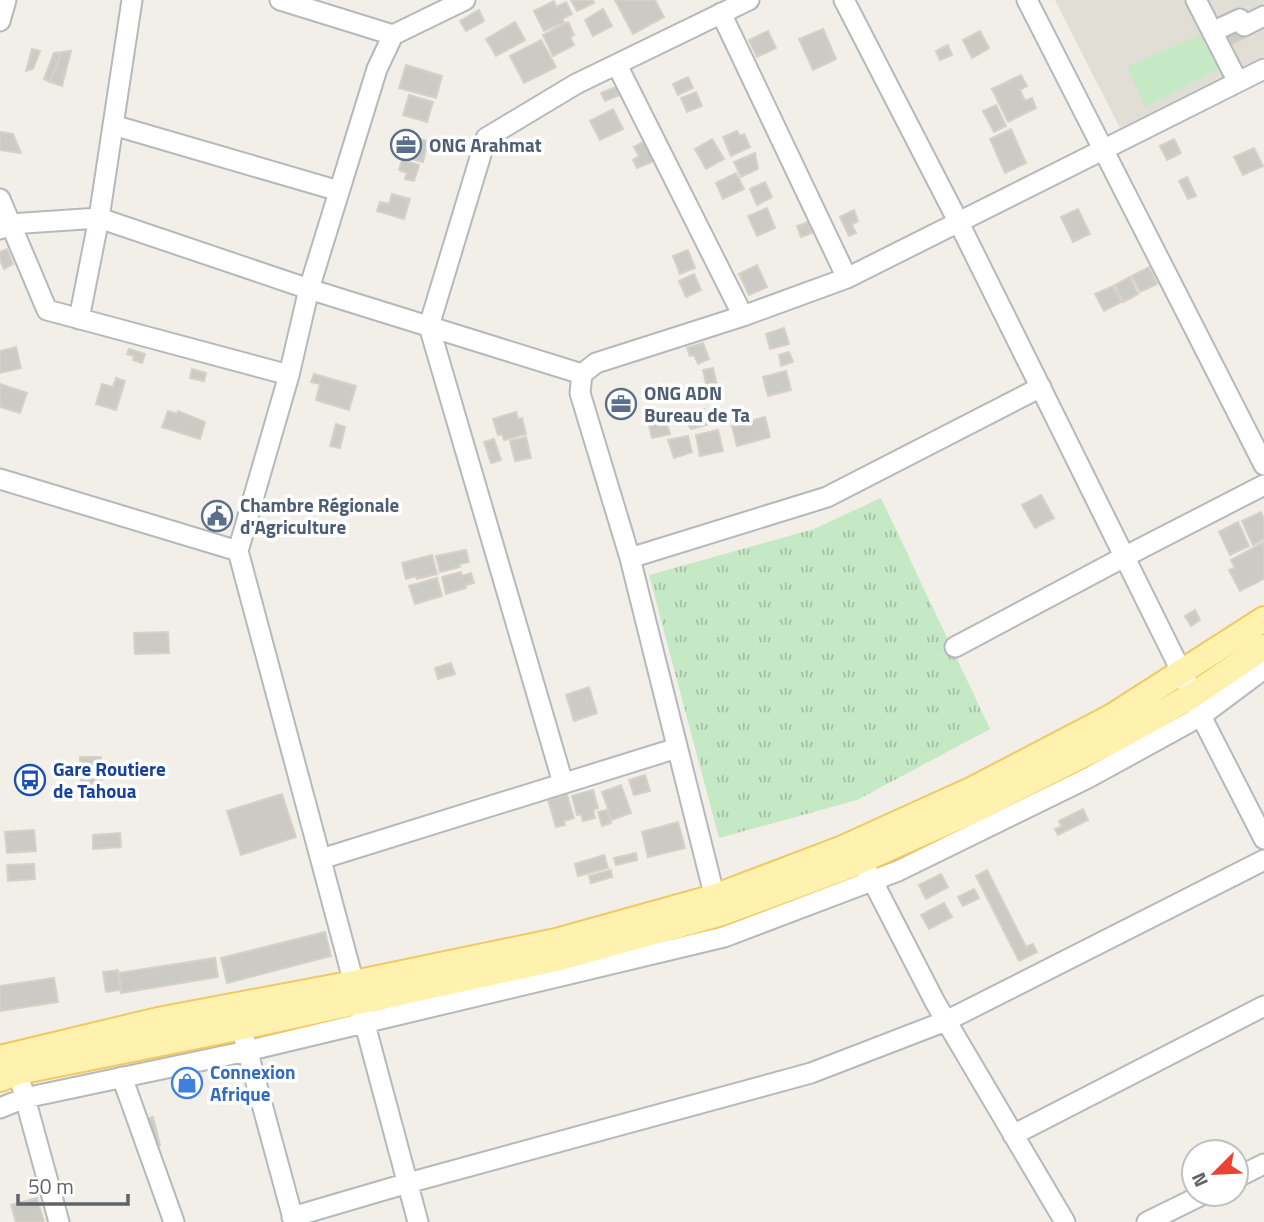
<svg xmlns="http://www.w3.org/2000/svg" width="1264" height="1222" font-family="'Titillium Web',sans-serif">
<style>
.education{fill:#e1ded6}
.grass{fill:url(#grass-tufts)}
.pitch{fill:#c5e8c5}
.building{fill:#cccac5;stroke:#d6d1c6;stroke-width:2}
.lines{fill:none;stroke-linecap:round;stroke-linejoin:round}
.minor-casing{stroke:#b5b8bc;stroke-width:23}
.major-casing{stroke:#f2c960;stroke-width:28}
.minor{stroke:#fff;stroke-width:19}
.major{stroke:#fff2af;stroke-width:24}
.labels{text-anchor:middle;stroke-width:7;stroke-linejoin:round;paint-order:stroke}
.service-label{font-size:19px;font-weight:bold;fill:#4e5e75;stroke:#fff;text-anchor:start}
.transit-label{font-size:19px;font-weight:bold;fill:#164399;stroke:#fff;text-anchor:start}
.shop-label{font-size:19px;font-weight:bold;fill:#366cbe;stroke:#fff;text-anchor:start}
</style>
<defs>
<pattern id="grass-tufts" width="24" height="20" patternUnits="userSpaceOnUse" patternTransform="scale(1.75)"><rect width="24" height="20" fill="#c5e8c5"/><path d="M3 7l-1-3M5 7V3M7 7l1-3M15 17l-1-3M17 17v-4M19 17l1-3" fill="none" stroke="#a3c0a4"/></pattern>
</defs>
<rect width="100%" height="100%" fill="#f1efe8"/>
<path class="education" d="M1055 0H1264V56L1120 128Z"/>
<path class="grass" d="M881 498 990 729 857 800 719 838 649 575 814 529Z"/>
<path class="pitch" d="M1199 35 1219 69 1145 107 1127 67Z"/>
<path class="building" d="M571 0H593L594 3 577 11Z
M615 0H655L664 17 633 34Z
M554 1 556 7 566 2 572 14 562 19 564 22 544 31 534 11Z
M603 9 612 26 593 36 585 20Z
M479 10 484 21 466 31 460 21Z
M515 22 525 40 496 56 486 39Z
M568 22 574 35 570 37 574 45 553 56 543 35Z
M1238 22 1245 38 1230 45 1223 30Z
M823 29 836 59 813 70 799 39Z
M768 31 776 48 757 57 749 40Z
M980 31 989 48 972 58 963 40Z
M541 40 556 67 524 83 510 56Z
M948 45 952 55 940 60 936 51Z
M32 49 40 51 33 69 26 71Z
M71 51 62 86 50 82 62 52Z
M62 52 50 82 44 79 54 53Z
M406 65 442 76 436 98 399 88Z
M1021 75 1027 86 1020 90 1025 101 1032 98 1036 108 1008 122 992 89Z
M688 77 693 88 678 95 673 84Z
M618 86 622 94 605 101 601 93Z
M696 92 702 106 687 112 681 98Z
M409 95 433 102 427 122 403 115Z
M996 105 1006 126 994 132 983 111Z
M613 109 623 129 600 140 590 121Z
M1011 129 1026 163 1005 173 990 139Z
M737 131 740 136 744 134 750 147 731 156 723 137Z
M0 132 13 134 21 153 0 150Z
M410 137 428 141 423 162 394 154 396 144 407 147Z
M712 139 724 159 706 169 695 149Z
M1174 139 1181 153 1167 160 1160 146Z
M645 141 654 161 637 168 633 160 639 156 634 147Z
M1254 148 1263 166 1243 175 1234 157Z
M755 153 758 169 741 177 734 162Z
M402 160 419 165 414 181 405 179 407 173 399 170Z
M736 173 744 189 723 199 716 183Z
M1187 177 1196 196 1188 199 1179 181Z
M765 182 772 197 757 205 750 189Z
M392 194 410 199 404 219 377 211 380 202 389 204Z
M767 208 775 228 757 236 748 216Z
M1078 209 1090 234 1073 242 1061 217Z
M854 210 858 221 852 225 856 233 849 236 840 217Z
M808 222 812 233 801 237 797 226Z
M7 249 13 264 4 269 0 260V252Z
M688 250 695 268 680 274 673 256Z
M757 265 767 287 749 295 739 274Z
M1149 267 1157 284 1140 292 1132 276Z
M694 274 701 290 686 297 679 281Z
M1130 277 1138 294 1123 302 1115 285Z
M1113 286 1121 302 1104 311 1095 294Z
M784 328 789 344 770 349 766 334Z
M703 343 709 359 698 364 694 355 690 356 687 348Z
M16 347 21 368 0 373V351Z
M129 349 145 354 142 363 133 360 134 356 127 354Z
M789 352 793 362 781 366 779 355Z
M713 368 717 386 707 388 703 370Z
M192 369 206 373 204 381 190 378Z
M786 371 791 390 768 396 763 377Z
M314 374 356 386 349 410 316 400 320 384 311 382Z
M116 378 125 381 116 410 96 404 102 384 113 387Z
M0 384 27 393 20 413 0 407Z
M704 409 709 424 691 429 683 416Z
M168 411 177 414 178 411 205 422 200 439 162 427Z
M516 412 518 419 522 418 526 434 504 440 502 434 498 435 493 419Z
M665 417 670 434 652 438 648 421Z
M765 417 770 437 737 446 732 426Z
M336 424 345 427 340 448 330 446Z
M718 430 723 451 700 456 696 435Z
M688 436 692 452 674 458 668 440Z
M526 437 531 458 515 461 510 441Z
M494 439 501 460 491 463 484 442Z
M1041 495 1054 518 1035 528 1022 505Z
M1261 512 1264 519V539L1253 545 1242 521Z
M1238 522 1249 546 1230 555 1219 532Z
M1264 542V579L1240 591 1229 570 1235 568 1231 560Z
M466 550 469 562 459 564 460 567 440 572 436 556Z
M432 555 437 574 417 579 416 576 406 579 402 563Z
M461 572 462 576 471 573 474 583 465 585 466 588 446 594 442 577Z
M437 578 442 596 415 604 409 586Z
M1195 610 1200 620 1191 626 1185 616Z
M168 632 169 653 135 654 134 633Z
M451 663 455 674 438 679 435 668Z
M589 687 597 713 574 721 566 695Z
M80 757H101L102 791H81Z
M645 775 650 791 634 795 629 780Z
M621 785 631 813 612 820 602 792Z
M593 790 598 808 593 810 595 818 583 821 581 814 577 815 572 796Z
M282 794 296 837 241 855 227 811Z
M567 795 574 818 564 821 565 825 556 827 548 800Z
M1083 809 1088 820 1058 835 1055 829 1062 826 1059 821Z
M607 810 611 823 602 826 598 812Z
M678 822 685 848 648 857 642 832Z
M34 830 36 851 7 853 5 832Z
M120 833 121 847 93 849V835Z
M636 853 637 860 616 865 614 858Z
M604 855 608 868 578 876 575 864Z
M34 864 35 879 8 881 7 865Z
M611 870 612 877 591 883 589 876Z
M987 870 1026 947 1033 944 1037 952 1019 961 976 876Z
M941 874 948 887 926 899 919 885Z
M974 889 979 898 963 906 958 897Z
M944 903 952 917 929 929 921 915Z
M325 932 331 956 227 983 221 958Z
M215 958 218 977 121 993 118 973Z
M118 970 121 990 106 992 103 972Z
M54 978 58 1002 0 1011V986Z
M153 1117 160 1145 152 1147 146 1119Z
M37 1198 44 1222H16L11 1205Z"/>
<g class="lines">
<g class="minor-casing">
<path id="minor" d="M280 0 393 35
M844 0 959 223 1193 695 1201 716 1264 839
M1027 0 1264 465
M1196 0 1238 82
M721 13 847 278
M0 21 6 0
M1212 32 1240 19 1244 26 1264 16
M617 65 743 316
M113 125 339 191
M0 199 47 310 289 375
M0 229 10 224 99 218 309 289 582 374
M79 319 99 218 132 0
M0 479 238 551
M630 558 827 497 1041 387
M955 647 1126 556 1264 485
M563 783 429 326 486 138 576 84 749 0
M321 859 677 748
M868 872 935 1002 1065 1222
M718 910 630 558 580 393 582 374 596 363 743 316 847 278 1264 69
M244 1038 294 1222
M122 1077 174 1222
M22 1087 59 1222
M0 1108 25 1098 247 1051 724 937 898 871 1088 778 1201 716 1264 669
M1013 1135 1264 1006
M1236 1178 1264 1164
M292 1217 408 1183 811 1073 946 1021 1264 860
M418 1222 238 551 289 375 309 289 377 69 393 35 465 0
M1147 1222 1204 1194"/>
</g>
<g class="major-casing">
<path id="major" d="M0 1058 158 1020 354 983 556 941 714 897 843 848 973 789 1111 717 1264 619
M0 1079 18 1072 242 1027 560 958 719 914 849 866 972 811 1123 735 1193 695 1264 647"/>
</g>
<use href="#minor" class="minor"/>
<use href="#major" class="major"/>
</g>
<defs>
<g id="office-ring" transform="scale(1.575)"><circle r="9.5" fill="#fff" stroke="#5c6f8a" stroke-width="1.5"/><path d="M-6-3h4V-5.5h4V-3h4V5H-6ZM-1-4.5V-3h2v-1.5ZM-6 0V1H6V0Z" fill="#5c6f8a"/></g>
<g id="civic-ring" transform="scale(1.575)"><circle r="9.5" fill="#fff" stroke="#5c6f8a" stroke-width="1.5"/><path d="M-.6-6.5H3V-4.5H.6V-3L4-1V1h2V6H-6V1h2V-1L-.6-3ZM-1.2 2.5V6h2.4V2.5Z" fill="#5c6f8a"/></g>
<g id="bus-ring" transform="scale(1.575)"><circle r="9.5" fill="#fff" stroke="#1a4fb4" stroke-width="1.5"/><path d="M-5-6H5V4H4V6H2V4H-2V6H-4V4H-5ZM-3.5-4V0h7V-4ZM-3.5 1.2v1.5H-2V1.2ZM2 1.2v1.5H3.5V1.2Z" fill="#1a4fb4"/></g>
<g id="shop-ring" transform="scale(1.575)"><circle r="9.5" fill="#fff" stroke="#3f7fe0" stroke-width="1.5"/><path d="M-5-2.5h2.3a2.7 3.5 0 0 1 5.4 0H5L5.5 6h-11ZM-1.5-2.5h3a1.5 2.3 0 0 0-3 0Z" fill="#3f7fe0"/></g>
</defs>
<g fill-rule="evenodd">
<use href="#office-ring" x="406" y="145"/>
<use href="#office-ring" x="621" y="404"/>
<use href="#civic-ring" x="217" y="516"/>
<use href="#bus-ring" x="30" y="780"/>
<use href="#shop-ring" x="187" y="1083"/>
</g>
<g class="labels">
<g class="service-label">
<text x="429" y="152">ONG Arahmat</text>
<text x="644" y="400">ONG ADN<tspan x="644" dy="22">Bureau de Ta</tspan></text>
<text x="240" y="512">Chambre Régionale<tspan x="240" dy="22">d'Agriculture</tspan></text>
</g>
<g class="transit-label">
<text x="53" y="776">Gare Routiere<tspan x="53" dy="22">de Tahoua</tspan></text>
</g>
<g class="shop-label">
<text x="210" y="1079">Connexion<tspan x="210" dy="22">Afrique</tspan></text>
</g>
</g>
<g transform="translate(1215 1173) rotate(246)"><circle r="33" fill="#ffffff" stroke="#bfc1c3" stroke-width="2"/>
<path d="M0-5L12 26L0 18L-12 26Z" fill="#ea4335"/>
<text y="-10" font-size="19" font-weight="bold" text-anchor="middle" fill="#5f6368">N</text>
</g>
<path d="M18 1194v10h110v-10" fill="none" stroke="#5f6368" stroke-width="3.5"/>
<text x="28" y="1194" font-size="21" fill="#5f6368" stroke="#ffffff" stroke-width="5" paint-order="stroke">50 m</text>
</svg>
